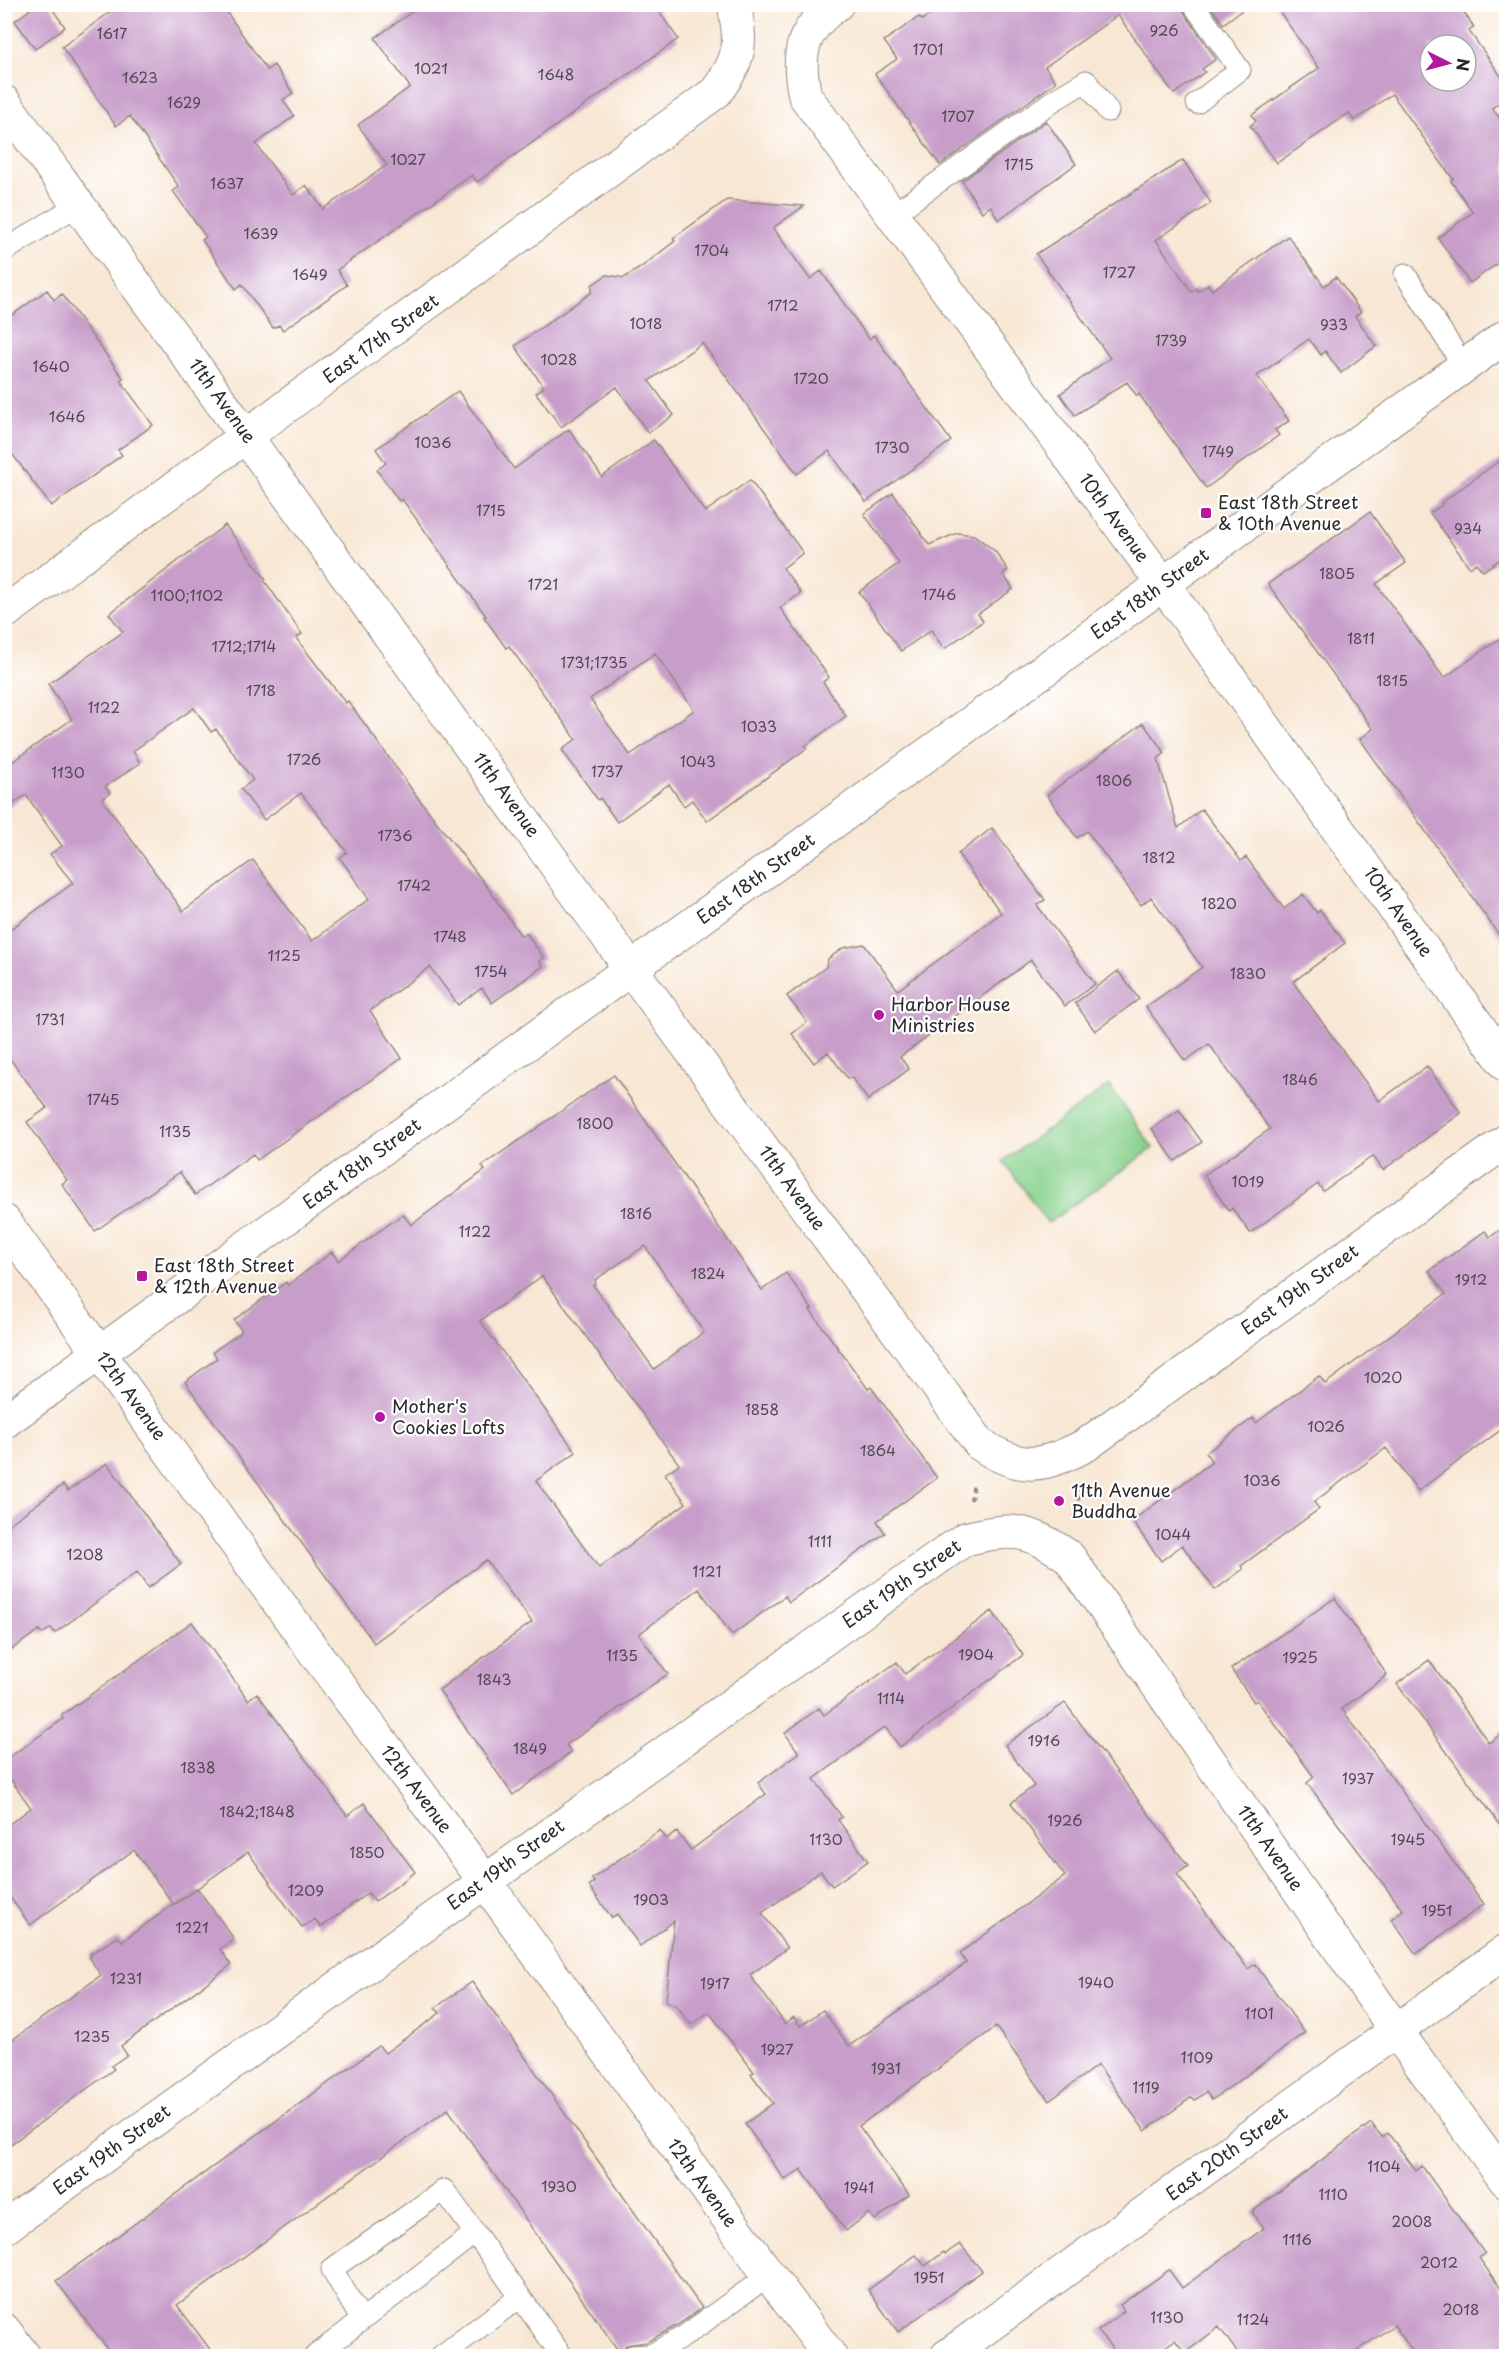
<svg xmlns="http://www.w3.org/2000/svg" width="1511" height="2361" font-family="'Playpen Sans',sans-serif">
<style>
.green{fill:#88d18d;stroke:#5a7e5c;stroke-width:1.5}
.building{fill:#c79dc9;fill-rule:evenodd}
.lines{fill:none;stroke-linecap:round;stroke-linejoin:round}
.lane-casing{stroke:#928980;stroke-width:23}
.street-casing{stroke:#928980;stroke-width:35}
.secondary-casing{stroke:#928980;stroke-width:35}
.path{stroke:#928980;stroke-width:4;stroke-dasharray:4.5 4.5;stroke-linecap:butt}
.lane{stroke:#fff;stroke-width:21}
.street{stroke:#fff;stroke-width:33}
.secondary{stroke:#fff;stroke-width:33}
.poi-dot{fill:#b5179e;stroke:#fff;stroke-width:2}
.labels{text-anchor:middle;stroke-width:4.5;stroke-linejoin:round;paint-order:stroke}
.number-label{font-size:15px;fill:#524852}
.street-label{font-size:18px;fill:#2b2b2b;stroke:#fff}
.poi-label{font-size:18px;fill:#2b2b2b;stroke:#fff;text-anchor:start}
</style>
<rect width="100%" height="100%" fill="#fff"/>
<filter id="ink" filterUnits="userSpaceOnUse"><feTurbulence type="fractalNoise" baseFrequency=".0167" numOctaves="2"/><feDisplacementMap in="SourceGraphic" scale="12" xChannelSelector="R" yChannelSelector="G"/><feConvolveMatrix kernelMatrix="1 2 1 2 8 2 1 2 1" color-interpolation-filters="sRGB"/></filter>
<filter id="wash" filterUnits="userSpaceOnUse"><feTurbulence type="fractalNoise" baseFrequency=".008" numOctaves="4" result="noise"/><feDisplacementMap in="SourceGraphic" scale="24" xChannelSelector="R" yChannelSelector="G"/><feGaussianBlur stdDeviation="1.35" result="paint"/><feColorMatrix in="noise" values="0 0 0 0 0 0 0 0 0 0 0 0 0 0 0 0 0 1.4 0 .05"/><feComposite in="paint" operator="in"/></filter>
<g filter="url(#wash)">
<rect width="100%" height="100%" fill="#f8e7d4"/>
<path class="green" d="M1109 1085 1153 1148 1048 1223 1003 1161Z"/>
<g id="blocks">
<path class="building" d="M37 4H49L65 27 35 49 15 21Z
M221 4 267 70 274 65 293 93 283 100 294 116 256 144 293 195 306 185 323 209 387 165 358 125 410 87 375 38 423 4H654L678 39 477 182 472 175 337 270 347 285 283 330 279 325 273 328 242 284 236 289 202 240 206 237 173 191 179 187 130 116 116 126 62 47 120 5Z
M946 4H1180L1183 11 1216 59 1202 69 1205 72 1174 94 1118 15 1045 67 1056 82 940 165 875 74 897 59 884 41 919 17 922 20Z
M1209 4H1250L1223 24Z
M1274 4H1458L1474 27 1469 31 1506 83V98L1492 108 1506 127V259L1505 258 1470 283 1438 238 1473 212 1451 181 1453 179 1392 94 1354 121 1349 113 1277 163 1250 126 1256 121 1252 115 1319 68ZM1430 45H1466V81H1430Z
M1046 121 1076 164 998 220 991 206 982 212 962 181Z
M1183 160 1211 203 1156 240 1192 292 1197 288 1198 291 1208 284 1212 290 1288 236 1324 286 1336 277 1361 312 1355 316 1376 346 1341 373 1325 351 1321 355 1309 339 1257 376 1289 421 1275 430 1279 435 1206 488 1139 394 1137 396 1127 382 1075 415 1060 394 1110 358 1036 254Z
M727 200 804 206 773 228 810 279 821 271 869 339 874 335 951 441 866 502 829 451 797 474 702 343 649 381 674 415 648 433 617 387 561 427 536 393 544 387 515 346 592 292V285L607 275 624 278 640 268 675 241 673 238Z
M47 290 54 300 62 294 123 378 120 380 153 425 118 450 122 455 51 506 4 443V321Z
M458 391 514 469 569 429 602 477 654 440 705 512 750 480 803 553 783 568 801 593 780 608 829 677 823 682 846 716 805 746 807 748 707 821 692 800 684 806 669 784 617 822 600 798 598 800 562 750 576 739 509 646 506 648 484 617 486 616 402 499 399 501 377 470 386 463 376 449ZM655 653 694 710 630 755 590 699Z
M1506 456V555L1483 571 1476 563 1470 568 1430 513 1442 505 1441 503Z
M893 493 929 545 957 533 974 535 995 551 1008 570 1003 574 1013 589 978 614 983 621 944 649 931 630 901 651 859 592 899 563 864 514Z
M1370 512 1406 563 1376 584 1444 678 1506 634V945L1360 739 1373 729 1268 584Z
M225 525 266 579 264 580 302 634 296 638 346 703 348 701 418 798 488 888 521 936 526 933 544 958 539 961 543 966 492 1003 482 988 458 1005 430 967 370 1011 402 1058 257 1160 253 1154 195 1195 180 1172 95 1231 62 1184 67 1180 27 1122 47 1108 4 1051V934L73 883 50 854 62 846 26 795 4 810V768L72 719 48 684 123 632 109 614ZM194 708 211 732 216 729 253 780 241 789 264 820 301 793 347 852 340 858 369 899 312 941 253 860 183 911 102 799 110 793 105 787 140 763 133 751Z
M1143 723 1165 753 1158 759 1178 828 1202 809 1241 861 1246 857 1284 909 1303 894 1317 913 1320 910 1345 943 1293 982 1379 1101 1427 1066 1461 1113 1383 1170 1373 1156 1323 1191 1318 1184 1250 1233 1232 1208 1229 1211 1204 1175 1270 1129 1209 1044 1185 1061 1146 1007 1202 967 1151 897 1141 905 1087 831 1077 838 1047 795Z
M992 828 1045 900 1037 905 1095 984 1065 1006 1031 960 900 1057 909 1069 868 1100 851 1077 848 1079 828 1052 814 1063 792 1034 807 1022 787 996 826 967 828 959 843 948 864 944 898 990 1001 913 958 854Z
M1118 971 1139 999 1095 1031 1075 1003Z
M614 1075 762 1290 786 1273 812 1309 810 1310 868 1389 871 1387 937 1478 877 1521 885 1533 789 1602 785 1596 732 1635 699 1589 639 1634 668 1674 566 1745 571 1752 513 1795 439 1690 532 1622 486 1560 374 1643 185 1382 217 1358 213 1352 242 1331 234 1320 286 1282 288 1285 332 1252 338 1261 403 1214 411 1225 485 1170 482 1166ZM645 1246 704 1332 654 1369 593 1285 596 1283 595 1280ZM542 1276 679 1464 665 1474 686 1503 599 1568 536 1481 576 1452 480 1321Z
M1179 1110 1202 1142 1175 1161 1152 1129Z
M1506 1226V1426L1418 1491 1386 1448 1314 1502 1319 1509 1241 1566 1243 1569 1215 1590 1182 1545 1161 1561 1132 1521 1212 1462 1206 1453 1253 1418 1256 1423 1319 1376 1325 1384 1440 1298 1446 1294 1429 1271 1485 1231 1490 1237Z
M107 1463 181 1564 148 1588 137 1572 55 1633 51 1628 42 1634 39 1630 4 1655V1528L63 1485 68 1491Z
M1335 1598 1387 1675 1342 1709 1484 1904 1416 1954 1391 1919 1403 1910 1307 1783 1314 1777 1257 1700 1254 1702 1231 1669Z
M992 1611 1023 1655 900 1747 885 1727 814 1779 842 1817 838 1820 868 1861 832 1886 821 1871 762 1913 787 1948 750 1975 785 2024 794 2017 800 2026 823 2010 849 2046 966 1963 960 1953 1065 1876 1011 1803 1034 1786 1005 1745 1065 1703 1188 1866 1177 1874 1248 1969 1255 1964 1305 2033 1212 2100 1206 2092 1195 2100 1192 2097 1145 2131 1098 2065 1049 2101 996 2027 859 2126 909 2195 875 2220 869 2213 846 2231 801 2169 785 2180 745 2124 773 2103 751 2074 754 2072 709 2012 691 2025 677 2006 666 2001 674 1921 640 1946 617 1914 612 1918 589 1886 594 1882 592 1879 660 1830 666 1839 677 1832 691 1850 766 1794 758 1783 799 1753 785 1733 819 1708 824 1715 897 1662 905 1674Z
M192 1622 248 1700 257 1693 347 1816 364 1803 415 1872 375 1902 368 1893 321 1927 315 1919 302 1927 248 1852 174 1905 134 1850 30 1925 4 1889V1828L31 1808 4 1770V1761L63 1719 61 1716Z
M1429 1660 1489 1743 1506 1730V1833L1397 1684Z
M197 1888 234 1939 220 1949 231 1965 121 2046 127 2055 111 2066 114 2069 4 2149V2046L101 1975 89 1958 92 1956 90 1954 118 1937 122 1941Z
M472 1982 702 2308 676 2326 647 2342 626 2345 620 2353 448 2109 177 2305 215 2356H113L56 2281 379 2046 385 2053 440 2013 435 2008Z
M1371 2123 1382 2137 1388 2133 1416 2171 1422 2166 1485 2254 1479 2258 1506 2296V2356H1416L1394 2325 1350 2356H1240L1219 2327 1185 2353 1175 2340 1152 2356H1118L1098 2331 1124 2311 1120 2305 1169 2270 1182 2288 1264 2228 1252 2212Z
M960 2244 982 2271 898 2332 868 2290 916 2255 925 2266 944 2252 945 2254Z"/>
</g>
</g>
<g filter="url(#ink)">
<use href="#blocks" fill-opacity="0" stroke="#928980" stroke-width="1.5"/>
<g class="lines">
<g class="lane-casing">
<path id="lane" d="M1193 4 1240 70 1197 103
M892 215 1051 102 1086 81 1108 111
M4 251 79 204
M1405 274 1464 367
M361 2319 332 2269 444 2190 475 2233
M315 2356 475 2233 562 2356
M441 2356 520 2297
M632 2356 651 2355 683 2337 769 2275"/>
</g>
<g class="street-casing">
<path id="street" d="M837 4C801 30 796 54 805 96L1163 584 1506 1065
M4 102 631 969 980 1444C1021 1472 1044 1467 1086 1445L1506 1141
M4 613 716 92C741 59 742 45 734 4
M4 2228C324 1998 643 1766 965 1539 1012 1527 1029 1529 1069 1557L1396 2031 1506 2181
M4 2330 24 2356
M947 2356 1506 1951"/>
</g>
<g class="secondary-casing">
<path id="secondary" d="M4 1221 310 1646 484 1880 769 2275 830 2356
M4 1422 1506 336"/>
</g>
<path class="path" d="M971 1500 974 1483
M1075 1518 1080 1490"/>
<use href="#lane" class="lane"/>
<use href="#street" class="street"/>
<use href="#secondary" class="secondary"/>
</g>
</g>
<g class="poi-dot">
<rect x="1200" y="507" width="12" height="12" rx="3"/>
<circle cx="879" cy="1015" r="6"/>
<rect x="136" y="1270" width="12" height="12" rx="3"/>
<circle cx="380" cy="1417" r="6"/>
<circle cx="1059" cy="1501" r="6"/>
</g>
<g class="labels">
<g class="number-label">
<text x="1164" y="36">926</text>
<text x="112" y="39">1617</text>
<text x="928" y="55">1701</text>
<text x="431" y="74">1021</text>
<text x="556" y="80">1648</text>
<text x="140" y="83">1623</text>
<text x="184" y="108">1629</text>
<text x="958" y="122">1707</text>
<text x="408" y="165">1027</text>
<text x="1019" y="170">1715</text>
<text x="227" y="189">1637</text>
<text x="261" y="239">1639</text>
<text x="712" y="256">1704</text>
<text x="1119" y="278">1727</text>
<text x="310" y="280">1649</text>
<text x="783" y="311">1712</text>
<text x="646" y="329">1018</text>
<text x="1334" y="330">933</text>
<text x="1171" y="346">1739</text>
<text x="559" y="365">1028</text>
<text x="51" y="372">1640</text>
<text x="811" y="384">1720</text>
<text x="67" y="422">1646</text>
<text x="433" y="448">1036</text>
<text x="892" y="453">1730</text>
<text x="1218" y="457">1749</text>
<text x="491" y="516">1715</text>
<text x="1468" y="534">934</text>
<text x="1337" y="579">1805</text>
<text x="543" y="590">1721</text>
<text x="939" y="600">1746</text>
<text x="187" y="601">1100;1102</text>
<text x="1361" y="644">1811</text>
<text x="244" y="652">1712;1714</text>
<text x="594" y="668">1731;1735</text>
<text x="1392" y="686">1815</text>
<text x="261" y="696">1718</text>
<text x="104" y="713">1122</text>
<text x="759" y="732">1033</text>
<text x="304" y="765">1726</text>
<text x="698" y="767">1043</text>
<text x="607" y="777">1737</text>
<text x="68" y="778">1130</text>
<text x="1114" y="786">1806</text>
<text x="395" y="841">1736</text>
<text x="1159" y="863">1812</text>
<text x="414" y="891">1742</text>
<text x="1219" y="909">1820</text>
<text x="450" y="942">1748</text>
<text x="284" y="961">1125</text>
<text x="491" y="977">1754</text>
<text x="1248" y="979">1830</text>
<text x="50" y="1025">1731</text>
<text x="1300" y="1085">1846</text>
<text x="103" y="1105">1745</text>
<text x="595" y="1129">1800</text>
<text x="175" y="1137">1135</text>
<text x="1248" y="1187">1019</text>
<text x="636" y="1219">1816</text>
<text x="475" y="1237">1122</text>
<text x="708" y="1279">1824</text>
<text x="1471" y="1285">1912</text>
<text x="1383" y="1383">1020</text>
<text x="762" y="1415">1858</text>
<text x="1326" y="1432">1026</text>
<text x="878" y="1456">1864</text>
<text x="1262" y="1486">1036</text>
<text x="1173" y="1540">1044</text>
<text x="820" y="1547">1111</text>
<text x="85" y="1560">1208</text>
<text x="707" y="1577">1121</text>
<text x="976" y="1660">1904</text>
<text x="622" y="1661">1135</text>
<text x="1300" y="1663">1925</text>
<text x="494" y="1685">1843</text>
<text x="891" y="1704">1114</text>
<text x="1044" y="1746">1916</text>
<text x="530" y="1754">1849</text>
<text x="198" y="1773">1838</text>
<text x="1358" y="1784">1937</text>
<text x="257" y="1817">1842;1848</text>
<text x="1065" y="1826">1926</text>
<text x="826" y="1845">1130</text>
<text x="1408" y="1845">1945</text>
<text x="367" y="1858">1850</text>
<text x="306" y="1896">1209</text>
<text x="651" y="1905">1903</text>
<text x="1437" y="1916">1951</text>
<text x="192" y="1933">1221</text>
<text x="126" y="1984">1231</text>
<text x="1096" y="1988">1940</text>
<text x="715" y="1989">1917</text>
<text x="1259" y="2019">1101</text>
<text x="92" y="2042">1235</text>
<text x="777" y="2055">1927</text>
<text x="1197" y="2063">1109</text>
<text x="886" y="2074">1931</text>
<text x="1146" y="2093">1119</text>
<text x="1384" y="2172">1104</text>
<text x="559" y="2192">1930</text>
<text x="859" y="2193">1941</text>
<text x="1333" y="2200">1110</text>
<text x="1412" y="2227">2008</text>
<text x="1297" y="2245">1116</text>
<text x="1439" y="2268">2012</text>
<text x="929" y="2283">1951</text>
<text x="1461" y="2315">2018</text>
<text x="1167" y="2323">1130</text>
<text x="1253" y="2325">1124</text>
</g>
<g class="street-label">
<text transform="translate(381 339) rotate(-36)" y="6">East 17th Street</text>
<text transform="translate(222 401) rotate(54)" y="6">11th Avenue</text>
<text transform="translate(1114 518) rotate(54)" y="6">10th Avenue</text>
<text transform="translate(1150 594) rotate(-36)" y="6">East 18th Street</text>
<text transform="translate(506 795) rotate(54)" y="6">11th Avenue</text>
<text transform="translate(756 879) rotate(-36)" y="6">East 18th Street</text>
<text transform="translate(1398 912) rotate(55)" y="6">10th Avenue</text>
<text transform="translate(362 1164) rotate(-36)" y="6">East 18th Street</text>
<text transform="translate(792 1188) rotate(54)" y="6">11th Avenue</text>
<text transform="translate(1300 1290) rotate(-36)" y="6">East 19th Street</text>
<text transform="translate(131 1396) rotate(54)" y="6">12th Avenue</text>
<text transform="translate(902 1584) rotate(-35)" y="6">East 19th Street</text>
<text transform="translate(416 1789) rotate(53)" y="6">12th Avenue</text>
<text transform="translate(1270 1848) rotate(55)" y="6">11th Avenue</text>
<text transform="translate(506 1865) rotate(-36)" y="6">East 19th Street</text>
<text transform="translate(112 2150) rotate(-36)" y="6">East 19th Street</text>
<text transform="translate(1227 2154) rotate(-36)" y="6">East 20th Street</text>
<text transform="translate(702 2183) rotate(54)" y="6">12th Avenue</text>
</g>
<g class="poi-label">
<text x="1218" y="509">East 18th Street<tspan x="1218" dy="21">&amp; 10th Avenue</tspan></text>
<text x="891" y="1011">Harbor House<tspan x="891" dy="21">Ministries</tspan></text>
<text x="154" y="1272">East 18th Street<tspan x="154" dy="21">&amp; 12th Avenue</tspan></text>
<text x="392" y="1413">Mother's<tspan x="392" dy="21">Cookies Lofts</tspan></text>
<text x="1071" y="1497">11th Avenue<tspan x="1071" dy="21">Buddha</tspan></text>
</g>
</g>
<rect width="1511" height="2361" fill="none" stroke="#fff" stroke-width="24"/>
<g transform="translate(1448 63) rotate(96)"><circle r="28" fill="#ffffff" stroke="#aaaaaa" stroke-width="1.5"/>
<path d="M0-4.5L10 22L0 15L-10 22Z" fill="#b5179e"/>
<text y="-9" font-size="16" font-weight="bold" text-anchor="middle" fill="#2b2b2b">N</text>
</g>
</svg>
